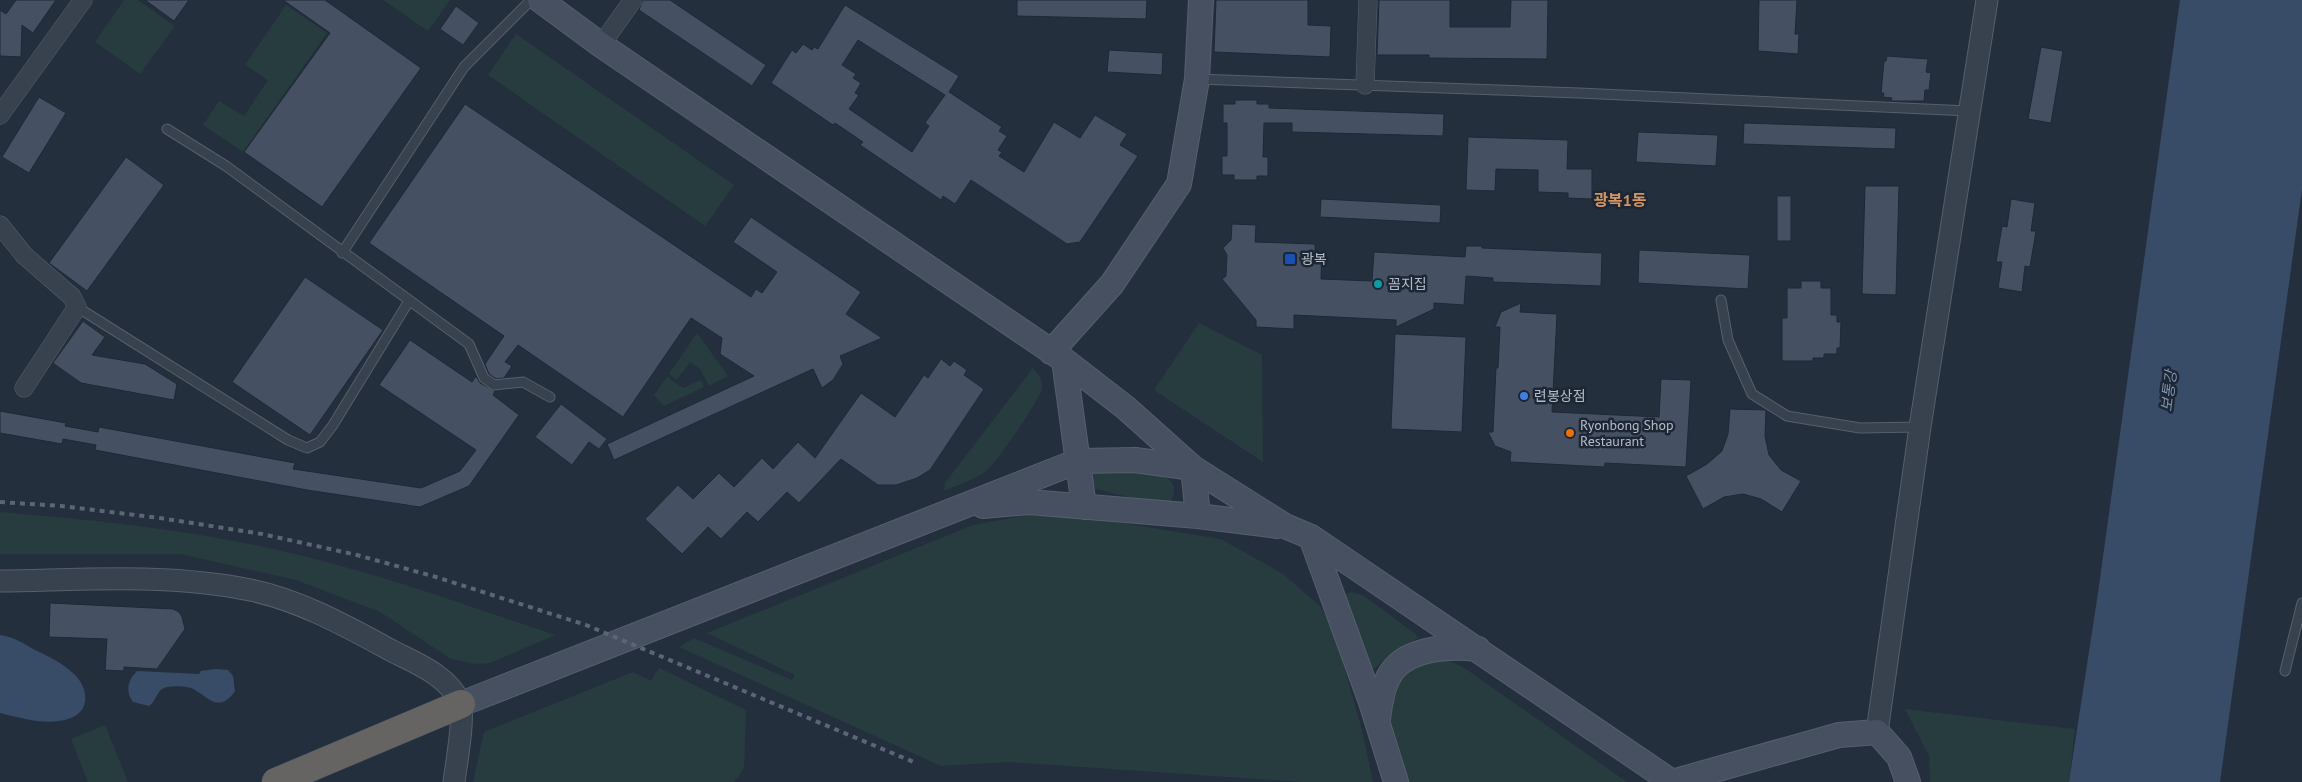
<svg xmlns="http://www.w3.org/2000/svg" width="2302" height="782" font-family="'PT Sans','Noto Sans KR',sans-serif">
<style>
.green{fill:#263c3f}
.water{fill:#394c67}
.building{fill:#455162;stroke:#1f2835;fill-rule:evenodd}
.lines{fill:none;stroke-linecap:round;stroke-linejoin:round}
.service-casing{stroke:#565f6c;stroke-width:11}
.minor-casing{stroke:#565f6c;stroke-width:19}
.tertiary-casing{stroke:#565f6c;stroke-width:23}
.secondary-casing{stroke:#565f6c;stroke-width:26}
.trunk-casing{stroke:#434c59;stroke-width:29}
.service{stroke:#38414e;stroke-width:9}
.minor{stroke:#38414e;stroke-width:18}
.tertiary{stroke:#38414e;stroke-width:21}
.secondary{stroke:#465061;stroke-width:24}
.trunk{stroke:#656462;stroke-width:28}
.rail{stroke:#5a6575;stroke-width:4;stroke-dasharray:5 5;stroke-linecap:butt}
.transit-dot{fill:#1a4fb4;stroke:#1d2633;stroke-width:2}
.culture-dot{fill:#0f9aa8;stroke:#1d2633;stroke-width:2}
.shop-dot{fill:#3f7fe0;stroke:#1d2633;stroke-width:2}
.food-dot{fill:#e8710a;stroke:#1d2633;stroke-width:2}
.labels{text-anchor:middle;stroke-width:5;stroke-linejoin:round;paint-order:stroke}
.poi-label{font-size:14px;fill:#b4bcc9;stroke:#1d2633;text-anchor:start}
.water-label{font-size:15px;font-style:italic;fill:#7c92b1;stroke:#1d2633}
.quarter-label{font-size:16px;font-weight:bold;fill:#d59563;stroke:#1d2633}
</style>
<rect width="100%" height="100%" fill="#242f3e"/>
<path class="green" d="M124 0H138L175 26 140 74 95 42Z
M383 0H450L428 31Z
M286 5 327 33 243 152 203 125 219 101 244 116 268 80 245 65Z
M516 34 734 185 705 226 488 75Z
M1199 323 1262 355 1263 462 1154 390Z
M697 333 728 376 709 386 700 369 690 362 677 380 669 374Z
M1033 368C1039 375 1042 379 1042 388 1040 400 997 462 986 471 974 480 958 485 944 491L945 483Z
M667 377 683 388 701 380 704 387 664 406 654 395Z
M1095 470C1116 470 1195 464 1169 504L1160 505 1096 489 1091 484V476Z
M0 512C97 520 201 531 295 554 383 575 469 606 555 635L490 663 475 664 451 659 380 612 296 580 180 554H0Z
M1028 515 1091 518 1221 539 1283 574 1320 606 1334 631 1362 730 1373 782H1302L1010 762 941 766 679 647 694 638 792 680 795 675 707 633 973 525Z
M1352 592 1364 596 1416 634 1418 638 1392 652 1371 672 1346 602V594Z
M1443 658 1463 667 1627 782H1408L1384 718 1385 704 1409 667Z
M659 668 746 710 744 768 734 782H473L484 732 633 672 651 681Z
M1905 709 2075 729 2069 782H1930L1929 756Z
M105 725 128 782H88L71 739Z"/>
<path class="water" d="M2180 0H2302V189L2220 782H2069L2098 593Z
M0 635C14 637 23 643 35 650 48 656 64 664 74 674 89 688 91 713 68 719 46 726 22 718 0 713Z
M216 669 228 670 233 676 235 691C218 716 206 694 191 688 185 686 174 686 167 687 156 689 157 701 149 706L133 702C125 691 128 680 137 671L199 674 201 671Z"/>
<path class="building" d="M16 0H56L33 33 22 25 21 57 0 56V10L6 14Z
M145 0H189L174 21Z
M283 0H325L421 68 322 207 244 152 330 33Z
M643 0H670L766 65 752 86 639 10Z
M1017 0H1147L1146 19 1017 16Z
M1216 0H1308V25L1331 26 1330 57 1214 52Z
M1379 0H1450V27H1510L1511 0H1548L1547 59 1429 58V55H1377Z
M1759 0H1797L1795 34H1799L1798 54 1758 51Z
M845 5 959 76 949 92 1002 127 999 131 1007 136 998 150 1002 152 999 156 1024 172 1054 122 1080 138 1095 115 1127 134 1120 145 1138 156 1080 242 1067 244 971 180 955 204 943 196 941 200 860 145 863 142 835 123 833 125 771 83 792 50 796 53 803 44 812 50 814 47 818 49ZM858 40 945 95 925 123 929 126 912 152 849 109 859 95 855 93 861 83 853 78 856 74 842 65Z
M456 6 479 23 463 45 440 29Z
M2041 47 2063 51 2051 123 2028 119Z
M1109 50 1163 53 1162 75 1107 72Z
M1887 56 1928 59 1926 72 1931 73 1929 90H1925L1924 101H1891L1892 98 1883 97 1884 93H1881L1884 61H1886Z
M39 97 66 113 29 173 2 157Z
M1235 100H1257V104H1269V108L1444 114 1443 136 1292 132V123H1264L1263 157H1268V176H1257V180H1234V175H1222V156H1227V123H1223V104H1235Z
M465 104 751 297 756 289 762 293 777 272 733 242 751 217 861 292 846 314 882 338 840 356 843 364 833 380 822 388 813 369 614 460 607 444 754 376 720 354 722 338 691 318 623 417 518 345 505 362 512 366 504 378 496 379 489 374 485 364 504 336 369 243Z
M1744 123 1896 128 1895 149 1743 144Z
M1638 132 1718 135 1716 166 1636 162Z
M1468 137 1568 140 1567 169H1592V199L1568 198V193L1538 192V170L1496 169 1495 191 1466 190Z
M126 157 164 185 87 291 49 263Z
M1865 186H1899L1896 295 1862 294Z
M1777 196H1791V241H1777Z
M1321 199 1441 205 1440 223 1320 217Z
M2011 199 2035 203 2031 231H2036L2030 267 2025 266 2022 292 1998 288 2002 262H1996L2002 226 2007 227Z
M1232 224 1256 225 1255 242 1315 244V251H1322L1321 279 1372 281 1374 252 1465 257 1466 246H1482V248L1602 253 1601 286 1493 282V278L1466 276 1464 305 1434 303V309L1396 327V320L1294 315V329L1256 327V320L1222 279 1226 276 1227 255 1223 248 1231 240Z
M1639 250 1750 255 1748 289 1638 283Z
M305 277 383 330 310 435 232 382Z
M1801 281H1821V288H1831V315H1837V322H1841L1840 348H1837V354H1824V358H1813V361H1782V318H1787V288H1801Z
M1521 303 1520 312 1557 314 1552 412 1659 417 1661 379 1691 380 1686 467 1605 463 1604 467 1510 462 1511 452 1495 446 1488 432H1493L1496 368H1498L1500 327H1495L1501 312Z
M83 321 105 337 92 355 145 364 177 384 174 400 81 383 53 363Z
M1395 334 1466 337 1462 432 1391 429Z
M410 340 472 382 476 376 480 383 495 391 493 395 519 415 469 486 420 507 307 490 95 450 96 445 63 439 62 444 0 433V411L66 423 65 426 98 432 99 427 295 463 293 469 421 488 460 471 476 450 379 385Z
M941 359 950 366 954 361 967 370 964 375 984 389 930 470 917 478 896 485H878L841 459 799 503 787 492 758 522 747 512 721 539 708 527 682 554 645 519 678 485 693 499 719 473 734 487 762 458 773 469 798 442 815 458 861 393 895 417 924 375 928 378Z
M561 404 607 439 599 449 589 442 572 465 535 437Z
M1730 409 1766 410 1765 436 1769 455 1781 470 1801 481 1782 512 1761 499 1743 494 1724 497 1703 509 1686 476 1707 464 1722 451 1728 434Z
M50 603 173 609 179 612 182 617 185 629 157 669 124 667V671L105 670 107 639 49 637Z"/>
<g class="lines">
<g class="service-casing">
<path id="service" d="M1197 79 1579 93 1969 111
M167 129 226 166 469 344 484 378 494 385 523 382 550 397
M342 253 464 67 531 0
M1721 300 1728 340 1752 394 1787 416 1860 428 1920 427
M77 307 288 440 307 448 320 442 333 425 409 301
M2285 671 2302 603"/>
</g>
<g class="minor-casing">
<path id="minor" d="M601 45 633 0
M1365 85 1368 0
M0 115 83 0
M0 225 24 255 72 297 77 307 24 388"/>
</g>
<g class="tertiary-casing">
<path id="tertiary" d="M0 581C82 580 169 573 250 590 300 600 348 627 392 651 416 663 449 676 460 703 465 716 456 766 454 782
M1877 732 1920 427 1987 0"/>
</g>
<g class="secondary-casing">
<path id="secondary" d="M540 0 601 45 1064 360 1126 408 1193 468 1285 526 1311 537 1672 782
M1051 352 1112 284 1179 184 1197 79 1201 0
M1064 360 1084 507
M1193 468 1198 516
M983 506 1029 502 1198 516 1278 526
M1311 537 1371 702 1396 782
M461 704 1078 461 1135 460 1193 468
M1378 719C1380 705 1381 691 1388 678 1403 647 1449 646 1478 649
M1672 782 1839 735 1877 732 1899 757 1908 782"/>
</g>
<g class="trunk-casing">
<path id="trunk" d="M276 782 461 704"/>
</g>
<use href="#service" class="service"/>
<use href="#minor" class="minor"/>
<use href="#tertiary" class="tertiary"/>
<use href="#secondary" class="secondary"/>
<use href="#trunk" class="trunk"/>
<path class="rail" d="M0 502 61 506 160 518 262 534 357 555 436 577 586 625 916 763"/>
</g>
<rect class="transit-dot" x="1284" y="253" width="12" height="12" rx="2.5"/>
<circle class="culture-dot" cx="1378" cy="284" r="5"/>
<circle class="shop-dot" cx="1524" cy="396" r="5"/>
<circle class="food-dot" cx="1570" cy="433" r="5"/>
<g class="labels">
<g class="poi-label">
<text x="1301" y="264">광복</text>
<text x="1388" y="289">꼼지집</text>
<text x="1534" y="401">련봉상점</text>
<text x="1580" y="430">Ryonbong Shop<tspan x="1580" dy="16">Restaurant</tspan></text>
</g>
<g class="water-label">
<text transform="translate(2169 391) rotate(-83)" y="5">보통강</text>
</g>
<g class="quarter-label">
<text x="1620" y="206">광복1동</text>
</g>
</g>
</svg>
